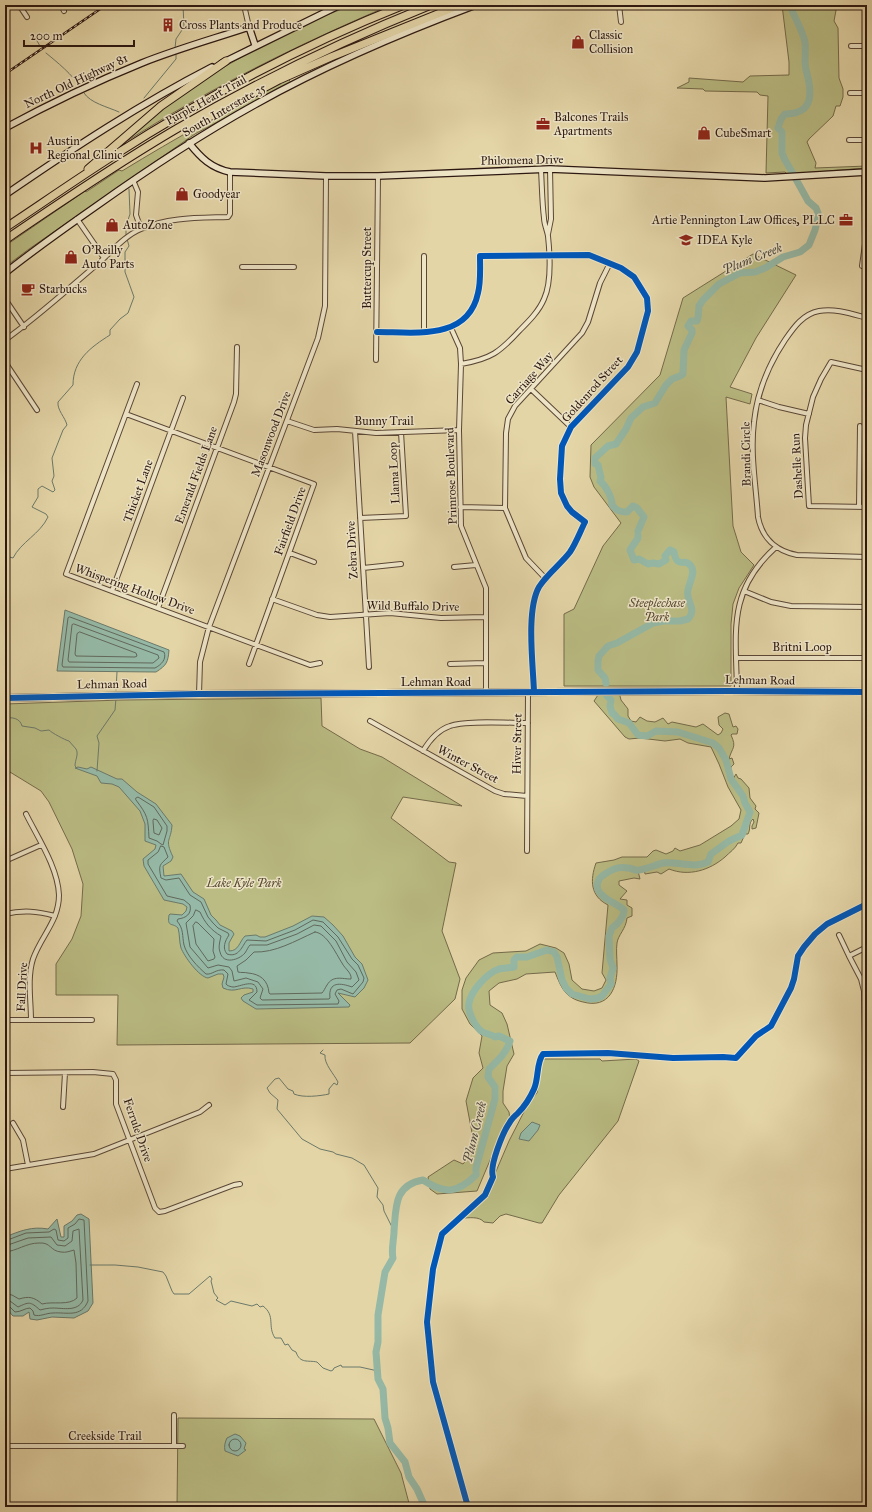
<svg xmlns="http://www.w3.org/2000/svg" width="872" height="1512" font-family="'IM FELL Great Primer',serif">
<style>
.green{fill:#babc83;stroke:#746a4a}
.water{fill:#95b9a6;stroke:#6b796a}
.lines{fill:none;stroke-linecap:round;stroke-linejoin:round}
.shore{stroke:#61685c;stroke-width:1}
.stream{stroke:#6b796a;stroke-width:1}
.river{stroke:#95b9a6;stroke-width:7}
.street-casing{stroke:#5b4736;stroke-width:6}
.secondary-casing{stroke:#2d1811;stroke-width:8}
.highway-casing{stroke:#2d1811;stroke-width:9}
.street{stroke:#ede4c6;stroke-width:4}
.secondary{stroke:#ede4c6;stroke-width:5.5}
.highway{stroke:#e4d5a7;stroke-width:7}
.rail-casing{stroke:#2d1811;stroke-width:2.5}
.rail{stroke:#ede4c6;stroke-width:1;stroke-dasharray:3;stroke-linecap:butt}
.cycleway-casing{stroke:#ede4c6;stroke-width:8}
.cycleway{stroke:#0057b8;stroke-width:6}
.labels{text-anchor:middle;stroke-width:3;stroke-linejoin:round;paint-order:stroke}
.poi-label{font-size:12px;fill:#2d1811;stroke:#ede4c6;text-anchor:start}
.street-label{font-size:12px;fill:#2d1811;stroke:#ede4c6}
.park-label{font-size:12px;font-style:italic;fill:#574933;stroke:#ede4c6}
.water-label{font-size:13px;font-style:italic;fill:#4c483e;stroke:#ede4c6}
</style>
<rect width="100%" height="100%" fill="#e4d5a7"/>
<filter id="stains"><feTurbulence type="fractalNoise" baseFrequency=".005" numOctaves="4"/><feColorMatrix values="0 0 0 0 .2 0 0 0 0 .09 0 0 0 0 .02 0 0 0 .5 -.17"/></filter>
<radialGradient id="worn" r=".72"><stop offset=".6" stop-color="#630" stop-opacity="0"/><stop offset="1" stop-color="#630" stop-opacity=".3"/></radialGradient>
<path class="green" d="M352 5H391C299 44 208 89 124 143V142L158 111 215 72 267 43 314 20Z
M782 5H837L834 21 838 28 839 78 843 89V97L840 106H836L833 116 809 139 807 142 816 163 815 168 867 166V168L787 174 785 172 766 173 768 96 760 95 757 92 705 91 703 89 677 88 689 82V78L743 82 750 76 789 75V62Z
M420 23 266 96 195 134 29 249 5 267V246L85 191 86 192 119 170 122 171C176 138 231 107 288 79L291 82Z
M753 254 796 275 756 338 730 387 752 394 750 404 726 397 733 526 741 552 754 565 739 588 733 604 731 624V686H564V614L574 609 603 546 621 523 594 487 590 477 591 445 660 375 683 298Z
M600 692H619L621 700 628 709V716L631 721 636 722 640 717 647 721 655 722 663 718 668 724 672 722 696 727 703 724 718 735 721 733 723 729 719 725 718 717 725 713 729 714 733 727 736 726 738 729 737 734H732L731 735C737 748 732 747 729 759L732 758 734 764 731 767 730 772 733 779 736 774 738 778 741 779 749 788 750 798 756 806 755 809 759 813 756 828 752 829V826L754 822 753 819C748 823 751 829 748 834H745L741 843H738C735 849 730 852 725 857 710 870 689 877 669 869L661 874 657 872 645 874 644 869 638 871 640 879 634 878 619 881V885L627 891 620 899 627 900V905L632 908V916L627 918C626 929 618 935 617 943 616 950 617 958 617 965 618 988 609 1009 583 1002 565 998 561 987 555 972L526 974 517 979 499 983 489 991 490 1005 502 1013 507 1024 514 1054 507 1066 503 1091V1103L509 1112 510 1120 499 1139 477 1191 437 1194 430 1189 428 1177 454 1160 463 1164 471 1155 473 1138 466 1101 473 1078 483 1068 479 1053 482 1036 470 1024 462 1009V990L466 978 479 960 493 953 526 951 540 944 556 948 564 953 569 964 572 980 582 989 594 991 602 988 606 980 602 973 608 905C590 896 590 880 596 863L614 860 622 857H647L653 851 656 850 666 854 673 851 675 848 680 851 700 845 731 826 739 819 741 810 728 787 719 764 711 747 688 743 680 739 665 741 640 738 629 739 625 737 594 701Z
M321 698 322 726 360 749 382 757 462 806 403 797 391 818 449 862 456 863 442 931 460 979 455 999 410 1043 117 1045 118 995H56V964L72 939 81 916 83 884 72 849 49 802 41 791 5 769V704L121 700Z
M543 1059H600L602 1061 636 1059 639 1061 618 1121 559 1195 542 1223H539L506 1214 500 1216 493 1223 484 1222C479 1216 469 1218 462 1218L488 1197 494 1176 509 1141 529 1102 537 1093 540 1076V1062Z
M178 1418 374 1419 401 1473 410 1507H177Z"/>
<path class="water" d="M65 610 169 650C168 662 167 665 156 672L57 671Z
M78 767 87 769 91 767 117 779H122L137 792 156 804 172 825C171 842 164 838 173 857L171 861 163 866 164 876 181 874 193 892 204 899 211 915 216 920 220 925 232 931 234 934 229 943V951C239 951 239 942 245 936L256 935 260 937H265L293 926 312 916 324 917 333 925 343 936 355 957 362 964 368 980 364 988 355 997 338 993 350 1005 349 1007 256 1009 243 1001 241 998 244 995 253 992V989C241 985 236 994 223 988L222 984 224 977 223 974H218L208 978C199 977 184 956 181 948 179 941 180 935 178 928 172 922 167 928 169 915L170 914 182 915 186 911 187 907 183 904 164 900 144 866 143 859 155 849 156 845 145 841V824L140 811 119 787 112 784 101 783 97 776 75 768Z
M532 1122 540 1125 538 1130 529 1141 519 1139 521 1133Z
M81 1214 89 1219 93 1303 88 1311 74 1318 52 1317 37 1320 30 1319 29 1312 23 1316H13L5 1307V1237C20 1231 32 1226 48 1229L57 1219 61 1237H64V1226L72 1221 77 1215Z
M235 1434 240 1436 246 1443 244 1449 246 1450 238 1456 225 1451C224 1446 225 1442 227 1438Z"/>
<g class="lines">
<path class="shore" d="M70 617 164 652C167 659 161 665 155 668L63 667 62 665 68 618Z
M74 624 158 655 159 658 153 663 69 662 68 660 72 625Z
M80 632 136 653 137 656 135 657 76 656 75 654 77 634Z
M136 798 138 797 154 807 167 826V831L163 845 161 844 157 841 149 838C148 818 148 816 136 800Z
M154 819 157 820 162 828 159 835 154 833 153 821Z
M161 846 164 847 168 857C160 865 158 864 161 878L166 880 179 878 190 895 201 902 208 917 213 923 218 928 228 933 229 935C225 941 222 948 227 954 239 958 242 946 247 940L266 941 295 930 313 920 323 922 338 937 352 959 358 965 364 978 363 982 353 994 341 989 337 990 335 994 339 1001 338 1004 257 1005 249 1000 257 992C257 977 240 987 233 987 232 987 228 986 227 985L226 984 228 974 224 970C216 969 212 975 206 974 198 967 187 956 184 945 182 936 184 929 177 921L178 919C186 918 192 914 190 905L184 900 167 896 148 864V860L158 852Z
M196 910 200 912C205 923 211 930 221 936 220 941 218 947 220 952 223 965 239 960 245 953 247 950 248 947 250 945H267L297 934 314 925 321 926 336 941 347 962 356 972 359 980 352 987C341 983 328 981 330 998L329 999 262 1000 260 998 263 989 258 982 246 978 234 981 232 971 229 967 218 965 208 968 190 947 186 923 193 916Z
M196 922 198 923 214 939 213 951 215 957 214 959 208 961 196 944 193 926Z
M315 932C327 933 336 954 342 963 345 969 352 973 351 979 342 979 333 975 327 985 325 988 324 991 322 993L270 994 269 993C268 980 260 974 248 973 244 972 242 973 238 972L237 966 246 960 254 952C275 953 295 941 315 932Z
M5 1241 26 1233 49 1232 54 1229 56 1230 58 1240 64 1241 68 1238V1228L75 1224 79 1219 84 1220 88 1301C81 1318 67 1312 53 1313 46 1313 40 1317 34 1315L33 1311 30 1308C25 1308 21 1312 15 1312L9 1306 5 1305
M5 1246 28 1238 51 1237 57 1245 65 1246 72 1241 73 1231 79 1229 83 1300C78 1312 63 1308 53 1308 48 1308 44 1309 40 1310 30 1301 29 1302 18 1307L10 1301 5 1300
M5 1252C17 1251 26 1243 39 1243 51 1242 50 1251 61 1252 66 1253 70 1251 74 1250L76 1263 77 1298C69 1306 53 1301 42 1304 34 1297 29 1296 19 1299L12 1295 5 1294
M229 1445a6 6 0 1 1 12 0a6 6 0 1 1-12 0Z"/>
<path class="stream" d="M33 34 40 46
M175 48 176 39 184 27 183 5
M46 53C57 62 73 75 80 87
M84 93C90 103 108 107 119 112
M144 98 176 59V55
M126 236V226L130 214 129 189
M5 566 7 565 5 559 6 556 13 558C21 542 40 534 48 517L46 514 32 507 38 497V489L42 486 53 492 55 490 52 481 54 476 52 458 63 430 67 425C65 417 57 410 58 402L73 385C73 360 91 347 110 335V330L120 319 128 313 134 297 125 272V252L129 246 127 239
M5 585C7 590 10 595 5 599
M116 690 117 672
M5 718C12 717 20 718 22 726L35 728 41 731 49 730C52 733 65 740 69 741 71 744 74 746 76 749 79 754 75 760 75 766L77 768
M97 771 99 743 97 736 115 710 116 698
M323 1050 320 1053 325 1055C324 1064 334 1074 338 1082L337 1085 334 1083 329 1089V1094C320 1096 303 1098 294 1094L293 1091 288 1089 279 1078 275 1079 267 1088 270 1093 278 1100 277 1109 302 1139 320 1149 333 1152 336 1154 352 1158 364 1165 378 1188 377 1197 383 1205 384 1211 394 1231
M90 1265H115L138 1267 163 1272 166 1276 172 1291 174 1294H189L210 1276 212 1279 211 1281 214 1293 218 1298 216 1300 225 1305 231 1301 252 1306 257 1304 260 1307 263 1306C276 1316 267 1326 275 1338H281L285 1345 288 1344 292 1350 296 1352C300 1364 308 1360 317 1362L323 1368 331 1371 333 1370 334 1368 341 1365 342 1367H360L378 1371"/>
<path class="river" d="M638 531 644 517 637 508 633 506 627 512C619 512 616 510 612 505 612 497 606 486 600 481L601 478 598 465 595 464V458L608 446 616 444 626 429 631 418 643 407 655 403 666 385 672 379 680 376 683 374 684 350 692 333V330L688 326 691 321H697L698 318 699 306 703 300 719 284 740 273 755 272 765 268 783 257 800 252 809 245 815 230 818 218V213L816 208 808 201 792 172 785 160 782 153V132L778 128 781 119 785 114C815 114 812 91 806 70 804 61 806 51 805 42 802 29 794 17 790 5
M606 683 605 678 598 670V661L599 656 608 646 617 643 653 623 664 621H680L688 619C698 608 685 602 688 590 689 583 696 572 691 566 685 557 677 570 674 552L670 550 665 556 666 560 659 564 653 563 648 564 639 559 634 560 630 550 638 538V535
M425 1507 417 1489 409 1477 405 1462 390 1443 388 1428 385 1418 383 1389 378 1379 376 1352 378 1342V1315L385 1272 393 1258C391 1249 394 1240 394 1231 396 1207 394 1185 423 1180 444 1194 457 1194 476 1175V1168L495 1099V1087L488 1077 489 1069C498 1060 506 1054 510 1041L499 1036 495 1037C491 1034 485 1034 481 1031 475 1026 467 1011 469 1003 471 991 487 973 499 969 503 968 509 968 514 967V960L517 957H527L547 950 554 952 557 957 562 980 566 988 572 994 590 999 598 998 602 996 611 984 610 978 613 968 610 959 609 936 612 928C618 924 624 917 624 910 617 903 603 900 598 890 596 885 598 879 602 876 611 870 617 866 628 868 632 868 635 871 639 870 647 869 655 865 663 863 678 861 693 869 708 862L711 854 729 841 742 835 750 812 745 803 743 796 731 779 726 760 719 748 713 743 678 732 656 731 647 736 638 735 629 723 618 719 614 714 612 713 610 706 611 700 607 696"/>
<g class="street-casing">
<path id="street" d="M19 5 27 17
M61 5 64 11
M244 5 249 27
M619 5 621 22
M851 46H867
M850 93H867
M849 140H867
M133 180 138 192 136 215 141 229
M77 219 104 258
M548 234 551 219 550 169
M862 266 865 244 864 172
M242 267H294
M5 299 24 327
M867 318C852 314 835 308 819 311 803 314 794 327 785 340 769 364 757 393 754 422 750 453 756 486 758 517 762 538 776 551 797 555L867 557
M451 328 460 348 461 364 459 430 461 526 486 588V692
M377 332C414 332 468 341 478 293 481 282 480 269 480 256L589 255 621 268 634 277 647 298 648 311 637 352 628 367 571 427 562 446 560 479 561 493 567 506 572 512 585 522C580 532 576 543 570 552 561 564 547 574 539 587 526 610 533 664 534 692
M424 332V256
M5 340C39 316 69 288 101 261 113 250 126 235 141 229 169 217 199 218 228 217L230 214V172
M376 360 378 176
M5 362 37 410
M461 364C491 359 500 352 520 330 529 321 539 311 544 299 552 282 550 255 548 236 547 230 544 224 544 218 542 202 542 186 541 170
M867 370 831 362 821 379 813 397 806 425 805 438 809 506 867 507
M137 384 66 574 310 665 320 663
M531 389 571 427
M758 400 779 407 809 414
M126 414 314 484 249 664
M287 421 314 430 337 429 376 433 459 430
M355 431 369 667
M460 507 505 508
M859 507 860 426
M360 518 406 516 401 432
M290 553 314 562
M454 567 476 565
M363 568 401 564
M546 579 526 558 505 508 506 433 508 419 515 406 582 333 588 322 600 283 610 263
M112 591 183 398
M744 591 771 602 791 606 867 607
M272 599 317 615 330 617 390 613 441 618 485 617
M158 608 234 402 236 394 237 347
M736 658H867
M450 664 485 663
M737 691C736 632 727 591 776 547
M199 694 200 662 209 627 318 338 325 306 326 176
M370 721 495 791 504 794 527 796
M423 751C429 741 438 730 450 726 465 720 509 723 528 723
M26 814C38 838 58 868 59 895 59 921 41 936 33 959 27 978 31 1001 31 1020
M527 851 528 692
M5 861 41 845
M5 914C23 910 37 911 55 916
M839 935 849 956
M5 1020H92
M865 1045 864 991 861 979 849 956 867 947
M5 1073 93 1072 113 1074 116 1080V1104L155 1208 159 1212 165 1211 234 1185 240 1184
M63 1107 65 1073
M13 1123 23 1140 28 1165
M5 1169 94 1154 200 1112 209 1105
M5 1446H174V1415
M174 1446H183
M468 1507 433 1382 427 1322 433 1269 442 1234 485 1195 493 1177C489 1166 503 1132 510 1122 512 1118 515 1116 518 1113 525 1106 530 1098 534 1089 539 1078 536 1063 543 1054L608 1053 673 1058 723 1057 736 1058 756 1036 771 1026 791 988 794 979 798 956 804 947 815 934 827 924 867 904"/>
</g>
<g class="secondary-casing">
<path id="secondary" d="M222 63 340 5
M5 128C49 104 95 82 142 63 177 49 213 39 249 27L255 45
M189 143C201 158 211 168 230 172L326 176H378L550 169 765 178 867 172
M5 195C72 149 140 104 212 67
M5 273C34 250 65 228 95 207 147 170 200 135 256 104 326 65 401 33 476 5
M5 698 199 694 729 691 867 692"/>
</g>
<g class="highway-casing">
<path id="highway" d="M188 125 198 123 279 80 331 57 460 5
M88 169 161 106 226 61
M5 228C41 204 77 179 113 156 205 97 303 45 404 5
M5 240C62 201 118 163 178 128 259 81 344 40 431 5"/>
</g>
<use href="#street" class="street"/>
<use href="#secondary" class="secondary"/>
<use href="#highway" class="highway"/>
<g class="rail-casing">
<path id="rail" d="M5 74 106 5"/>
</g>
<use href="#rail" class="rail"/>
<g class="cycleway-casing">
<path id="cycleway" d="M377 332C414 332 468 341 478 293 481 282 480 269 480 256L589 255 621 268 634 277 647 298 648 311 637 352 628 367 571 427 562 446 560 479 561 493 567 506 572 512 585 522C580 532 576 543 570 552 561 564 547 574 539 587 526 610 533 664 534 692
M5 698 199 694 729 691 867 692
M468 1507 433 1382 427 1322 433 1269 442 1234 485 1195 493 1177C489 1166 503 1132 510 1122 512 1118 515 1116 518 1113 525 1106 530 1098 534 1089 539 1078 536 1063 543 1054L608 1053 673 1058 723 1057 736 1058 756 1036 771 1026 791 988 794 979 798 956 804 947 815 934 827 924 867 904"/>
</g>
<use href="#cycleway" class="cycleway"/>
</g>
<defs>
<g id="building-bare" transform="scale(1.08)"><path d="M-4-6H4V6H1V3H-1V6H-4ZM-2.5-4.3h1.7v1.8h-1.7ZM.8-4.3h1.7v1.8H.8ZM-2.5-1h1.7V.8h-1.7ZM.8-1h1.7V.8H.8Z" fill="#8f2418" stroke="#ede4c6" stroke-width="2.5" paint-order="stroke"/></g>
<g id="shop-bare" transform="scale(1.08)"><path d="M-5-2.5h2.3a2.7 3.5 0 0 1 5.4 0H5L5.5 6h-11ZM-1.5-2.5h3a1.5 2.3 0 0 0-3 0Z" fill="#8f2418" stroke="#ede4c6" stroke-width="2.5" paint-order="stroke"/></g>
<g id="office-bare" transform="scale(1.08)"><path d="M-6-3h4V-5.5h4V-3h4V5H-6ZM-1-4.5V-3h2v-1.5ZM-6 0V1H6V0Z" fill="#8f2418" stroke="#ede4c6" stroke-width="2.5" paint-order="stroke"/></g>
<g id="hospital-bare" transform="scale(1.08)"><path d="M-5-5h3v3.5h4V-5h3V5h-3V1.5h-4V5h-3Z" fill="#8f2418" stroke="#ede4c6" stroke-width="2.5" paint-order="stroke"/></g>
<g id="school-bare" transform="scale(1.08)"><path d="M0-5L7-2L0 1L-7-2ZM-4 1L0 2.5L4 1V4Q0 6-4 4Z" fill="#8f2418" stroke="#ede4c6" stroke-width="2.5" paint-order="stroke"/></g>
<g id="cafe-bare" transform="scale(1.08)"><path d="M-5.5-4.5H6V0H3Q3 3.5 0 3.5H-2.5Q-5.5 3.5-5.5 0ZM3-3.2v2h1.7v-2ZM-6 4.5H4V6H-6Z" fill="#8f2418" stroke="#ede4c6" stroke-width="2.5" paint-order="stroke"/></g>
</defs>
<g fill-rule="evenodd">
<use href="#building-bare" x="168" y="25"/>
<use href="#shop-bare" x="578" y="42"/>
<use href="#office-bare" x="543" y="124"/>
<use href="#shop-bare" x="704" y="133"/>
<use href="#hospital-bare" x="36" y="148"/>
<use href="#shop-bare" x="182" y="194"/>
<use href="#office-bare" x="846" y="220"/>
<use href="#shop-bare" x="112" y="225"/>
<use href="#school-bare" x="686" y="240"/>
<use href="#shop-bare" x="71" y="257"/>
<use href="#cafe-bare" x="28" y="289"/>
</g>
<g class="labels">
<g class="poi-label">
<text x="179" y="29">Cross Plants and Produce</text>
<text x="589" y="39">Classic<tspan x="589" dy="14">Collision</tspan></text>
<text x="554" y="121">Balcones Trails<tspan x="554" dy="14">Apartments</tspan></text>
<text x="715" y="137">CubeSmart</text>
<text x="47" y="145">Austin<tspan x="47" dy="14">Regional Clinic</tspan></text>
<text x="193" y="198">Goodyear</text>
<text x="835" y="224" text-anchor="end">Artie Pennington Law Offices, PLLC</text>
<text x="123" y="229">AutoZone</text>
<text x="697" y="244">IDEA Kyle</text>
<text x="82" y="254">O'Reilly<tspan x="82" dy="14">Auto Parts</tspan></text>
<text x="39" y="293">Starbucks</text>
</g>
<g class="street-label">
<text transform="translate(76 81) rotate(-25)" y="4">North Old Highway 81</text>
<text transform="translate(206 100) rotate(-29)" y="4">Purple Heart Trail</text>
<text transform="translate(224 110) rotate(-30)" y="4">South Interstate 35</text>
<text transform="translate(522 160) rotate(-1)" y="4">Philomena Drive</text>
<text transform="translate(367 268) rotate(-90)" y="4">Buttercup Street</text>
<text transform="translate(529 378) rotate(-49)" y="4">Carriage Way</text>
<text transform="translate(592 389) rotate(-48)" y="4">Goldenrod Street</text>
<text x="384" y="425">Bunny Trail</text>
<text transform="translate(271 434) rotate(-69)" y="4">Masonwood Drive</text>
<text transform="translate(746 454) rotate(-91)" y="4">Brandi Circle</text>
<text transform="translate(797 466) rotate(-93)" y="4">Dashelle Run</text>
<text transform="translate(394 473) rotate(-93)" y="4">Llama Loop</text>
<text transform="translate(196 475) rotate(-70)" y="4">Emerald Fields Lane</text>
<text transform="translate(451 476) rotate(-92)" y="4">Primrose Boulevard</text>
<text transform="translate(138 491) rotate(-70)" y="4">Thicket Lane</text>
<text transform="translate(290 521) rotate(-70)" y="4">Fairfield Drive</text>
<text transform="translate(352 550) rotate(-93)" y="4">Zebra Drive</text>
<text transform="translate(135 589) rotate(20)" y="4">Whispering Hollow Drive</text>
<text transform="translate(413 606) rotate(1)" y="4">Wild Buffalo Drive</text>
<text x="802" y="651">Britni Loop</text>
<text transform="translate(760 680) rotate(1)" y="4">Lehman Road</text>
<text x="436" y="686">Lehman Road</text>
<text transform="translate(112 684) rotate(-1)" y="4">Lehman Road</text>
<text transform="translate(517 744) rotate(-89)" y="4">Hiver Street</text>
<text transform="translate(468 764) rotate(28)" y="4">Winter Street</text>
<text transform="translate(22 987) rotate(-87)" y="4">Fall Drive</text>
<text transform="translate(138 1130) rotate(71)" y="4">Ferrule Drive</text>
<text x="105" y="1440">Creekside Trail</text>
</g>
<g class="park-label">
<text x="657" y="607">Steeplechase<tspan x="657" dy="14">Park</tspan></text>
<text x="244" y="887">Lake Kyle Park</text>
</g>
<g class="water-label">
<text transform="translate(752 258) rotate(-22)" y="5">Plum Creek</text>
<text transform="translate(474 1132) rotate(-76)" y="5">Plum Creek</text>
</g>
</g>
<rect width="872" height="1512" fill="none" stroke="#e4d5a7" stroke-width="20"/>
<rect x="6" y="6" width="860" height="1500" fill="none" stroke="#2d1811" stroke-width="2"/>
<rect x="10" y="10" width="852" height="1492" fill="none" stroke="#2d1811"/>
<path d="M24 40v6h110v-6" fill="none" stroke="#2d1811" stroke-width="2"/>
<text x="30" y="40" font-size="12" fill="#2d1811" stroke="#ede4c6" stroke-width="3" paint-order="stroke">200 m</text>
<rect width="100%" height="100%" filter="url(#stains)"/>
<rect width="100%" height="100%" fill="url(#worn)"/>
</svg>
